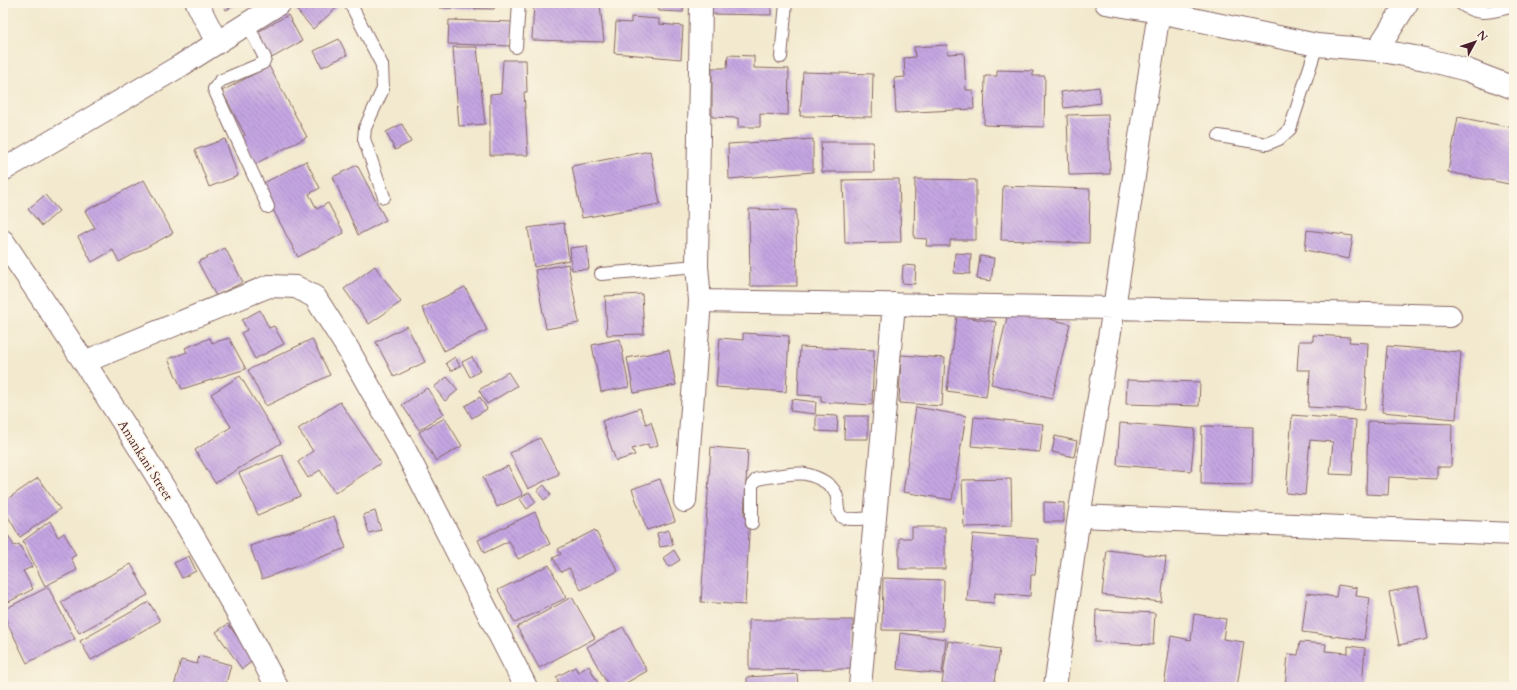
<svg xmlns="http://www.w3.org/2000/svg" width="1517" height="690" font-family="Cardo,serif">
<style>
.building{fill:url(#building-back-hatch)}
.lines{fill:none;stroke-linecap:round;stroke-linejoin:round}
.service-casing{stroke:#856664;stroke-width:14}
.minor-casing{stroke:#856664;stroke-width:24}
.service{stroke:#fff;stroke-width:12}
.minor{stroke:#fff;stroke-width:22}
.labels{text-anchor:middle;stroke-width:3;stroke-linejoin:round;paint-order:stroke}
.street-label{font-size:13px;fill:#4a1f2b;stroke:#fcf5e5}
</style>
<defs>
<pattern id="building-back-hatch" width="6" height="6" patternUnits="userSpaceOnUse"><rect width="6" height="6" fill="#c4a6e2"/><path d="M-1 5l2 2M0 0l6 6M5-1l2 2" fill="none" stroke="#a187b7"/></pattern>
</defs>
<rect width="100%" height="100%" fill="#fcf5e5"/>
<filter id="ink" filterUnits="userSpaceOnUse"><feTurbulence type="fractalNoise" baseFrequency=".025" numOctaves="2"/><feDisplacementMap in="SourceGraphic" scale="8" xChannelSelector="R" yChannelSelector="G"/><feConvolveMatrix kernelMatrix="1 2 1 2 8 2 1 2 1" color-interpolation-filters="sRGB"/></filter>
<filter id="wash" filterUnits="userSpaceOnUse"><feTurbulence type="fractalNoise" baseFrequency=".012" numOctaves="4" result="noise"/><feDisplacementMap in="SourceGraphic" scale="16" xChannelSelector="R" yChannelSelector="G"/><feGaussianBlur stdDeviation="0.9" result="paint"/><feColorMatrix in="noise" values="0 0 0 0 0 0 0 0 0 0 0 0 0 0 0 0 0 1.4 0 .05"/><feComposite in="paint" operator="in"/></filter>
<g filter="url(#wash)">
<rect width="100%" height="100%" fill="#f2e9ce"/>
<g id="blocks">
<path class="building" d="M222 3H239L226 10Z
M296 3H342L313 29 293 6Z
M440 3H495L494 9 440 8Z
M534 3H582L600 5 604 42 532 40Z
M658 3H684L683 12 659 11Z
M709 3H771V15L709 14Z
M288 15 302 41 270 59 256 33Z
M631 17 659 19V24L683 26 681 59 614 53 616 22 631 23Z
M449 20 513 22 512 46 448 44Z
M339 39 347 55 322 67 314 51Z
M947 45 948 54 964 53 966 90H973L974 109 896 113 894 78 905 77 904 58 915 57 914 47Z
M453 47H477L485 124 459 126Z
M728 55 754 56V68L789 69 788 115 760 114V127H738V118L712 117V68H727Z
M503 60H526L527 92H524L528 155H490V94L501 93Z
M269 66 307 137 255 164 241 137 245 135 222 91Z
M997 70 1033 71V76H1045L1044 127 984 125 985 76H997Z
M803 72 873 74 872 117 800 116Z
M1099 87 1101 103 1064 108 1061 92Z
M1108 114 1110 174 1069 175 1067 115Z
M1458 117 1514 128V185L1448 172Z
M402 124 411 142 395 150 386 132Z
M225 139 238 176 209 187 195 150Z
M813 139V172L729 179 728 144Z
M821 142H873L874 172H822Z
M650 151 660 204 582 218 572 166Z
M306 161 320 188 309 194 317 209 328 203 344 233 298 257 260 185Z
M357 165 386 220 358 235 333 177Z
M899 179 901 242 845 243 843 180Z
M915 179 976 180V240H950V246H926L927 239 914 238Z
M144 180 173 233 119 262 113 250 92 262 78 237 95 228 85 211Z
M1003 186 1090 189 1089 243 1001 240Z
M45 195 59 211 42 226 28 209Z
M749 209 796 210 797 286H750Z
M564 223 569 260 534 267 528 228Z
M1307 230 1353 236 1349 259 1305 250Z
M587 246 589 269 572 270 570 248Z
M225 248 243 282 216 296 198 262Z
M955 253 971 254 970 274 954 273Z
M980 256 994 258 991 281 977 279Z
M568 264 579 323 546 329 535 270Z
M903 265 916 266 915 284 902 283Z
M375 266 401 302 369 324 344 289Z
M465 287 487 330 444 351 422 308Z
M642 294 644 334 607 335 605 296Z
M1009 309 1070 324 1052 399 991 384Z
M260 310 269 328 274 326 284 344 255 359 241 333 247 330 242 320Z
M957 316 996 322 986 397 947 391Z
M407 326 425 362 394 377 376 342Z
M743 333 789 336 786 392 716 387 720 338 743 340Z
M1313 335 1350 337 1349 342 1368 343 1365 410 1308 407 1310 370H1297L1299 341H1313Z
M210 338 212 343 229 338 246 369 182 389 168 359 187 352 185 348Z
M312 339 330 375 266 406 248 370Z
M620 339 629 387 601 392 592 345Z
M1387 346 1461 352 1456 419 1382 412Z
M800 347 874 350 872 405 821 402V396L798 395Z
M669 350 676 385 634 393 627 358Z
M901 355 945 358 942 406 899 403Z
M455 357 460 366 451 371 446 363Z
M472 357 480 371 470 377 462 362Z
M508 372 517 386 487 404 479 390Z
M240 376 281 443 215 483 195 450 231 427 211 394Z
M447 377 458 390 445 401 434 387Z
M1127 380 1200 382 1199 406 1126 404Z
M427 388 444 414 419 430 402 405Z
M480 397 487 409 472 418 465 406Z
M792 399 816 402 815 414 790 411Z
M340 402 381 463 335 493 320 470 308 478 298 462 313 451 298 429Z
M916 407 966 416 952 500 903 492Z
M640 408 646 424 651 422 658 445 649 448 648 444 632 449 635 455 616 461 602 421Z
M816 415 838 416 837 432 816 431Z
M1292 415 1356 420 1352 475 1330 474 1333 442 1310 440 1305 495 1286 493Z
M845 416H868V439H844Z
M974 417 1043 424 1040 452 971 446Z
M445 418 462 446 436 461 419 432Z
M1368 421 1452 424 1451 467H1437V479L1389 477 1388 495 1366 494Z
M1120 423 1195 429 1191 471 1117 465Z
M1202 426 1253 427 1252 485 1201 484Z
M1055 436 1077 441 1074 457 1052 452Z
M540 438 559 474 528 489 510 453Z
M711 447 748 450 744 515H750L745 605 701 602Z
M282 455 300 496 258 515 239 473Z
M508 466 523 495 497 507 483 477Z
M38 478 60 509 20 537 3 508V502Z
M660 479 675 521 647 530 632 489Z
M1011 479 1012 526 964 527 962 480Z
M544 485 551 495 544 500 537 491Z
M529 492 536 502 527 509 520 499Z
M1044 502 1064 503V522H1044Z
M375 511 381 530 369 533 363 515Z
M535 512 550 544 518 559 509 541 484 553 478 540Z
M334 516 346 548 262 579 250 546Z
M50 521 58 537 64 533 76 555 71 558 77 570 45 586 23 541Z
M912 527H945V569H899V538H912Z
M595 530 618 571 581 590 569 568 561 572 553 558 561 554 558 549Z
M669 530 673 545 660 547 657 533Z
M973 534 1038 539 1035 575H1031L1030 596 995 593 994 603 967 601Z
M8 535 14 546 19 544 32 567 23 571 33 589 3 605V537Z
M674 550 680 560 669 567 663 558Z
M1107 550 1166 557 1161 602 1102 595Z
M189 556 196 571 182 578 174 563Z
M131 564 148 595 79 633 61 602Z
M549 565 566 598 515 623 498 590Z
M883 578 944 580 943 631 882 630Z
M1338 585 1357 588 1356 596 1370 598 1364 640 1302 632 1307 593 1336 597Z
M1418 586 1428 639 1399 645 1389 592Z
M48 587 75 639 27 663 3 614V610Z
M572 597 595 638 539 668 517 627Z
M149 602 160 621 91 660 80 641Z
M1096 610 1155 613 1153 645 1095 642Z
M1194 614 1226 619 1223 639 1244 642 1237 687H1164L1171 636 1191 640Z
M749 620H853V669L749 670Z
M228 624 254 660 242 669 216 632Z
M623 627 647 671 619 687H609L587 647Z
M900 633 946 639 942 674 897 669Z
M948 641 1000 649 994 687H968L942 683Z
M1300 642 1326 644 1325 651 1348 653V646L1365 648 1362 687H1285L1288 654 1298 655Z
M199 656 231 665 225 687H174L181 660 197 664Z
M589 666 600 687H549L559 682 556 677 575 667 578 672Z
M797 674 798 687H747V677Z"/>
</g>
</g>
<g filter="url(#ink)">
<use href="#blocks" fill-opacity="0" stroke="#856664" stroke-width="1"/>
<g class="lines">
<g class="service-casing">
<path id="service" d="M350 3 382 65 383 89 365 128 364 139 384 197
M1460 3C1479 18 1493 11 1514 6
M247 24 265 58 263 63 220 81 214 89 268 207
M516 47 519 3
M781 57 786 3
M1219 136 1267 144 1279 139 1290 129 1317 45
M601 274 697 266
M752 523V485L757 479C767 477 798 472 806 474 817 477 831 483 836 494 839 501 835 511 842 517 847 521 867 518 875 518"/>
</g>
<g class="minor-casing">
<path id="minor" d="M197 3 217 43
M1106 3 1159 12 1317 45 1377 50 1425 59 1467 70 1514 88
M1377 50 1407 3
M3 170 180 66 280 3
M3 241C101 385 197 532 277 687
M700 301 1114 308 1450 316
M84 362 269 286 296 287 315 297 348 349 405 450 526 687
M685 501 700 301 697 266 701 3
M1079 516 1514 534
M860 687 894 304
M1055 687 1079 516 1114 308 1159 12V3"/>
</g>
<use href="#service" class="service"/>
<use href="#minor" class="minor"/>
</g>
</g>
<g class="labels">
<g class="street-label">
<text transform="translate(146 460) rotate(58)" y="5">Amankani Street</text>
</g>
</g>
<rect width="1517" height="690" fill="none" stroke="#fcf5e5" stroke-width="16"/>
<g transform="translate(1475 42) rotate(50)" stroke="#fcf5e5" stroke-width="3" paint-order="stroke">
<path d="M0-3L7 15L0 10L-7 15Z" fill="#4a1f2b"/>
<text y="-6" font-size="11" font-weight="bold" text-anchor="middle" fill="#4a1f2b">N</text>
</g>
</svg>
